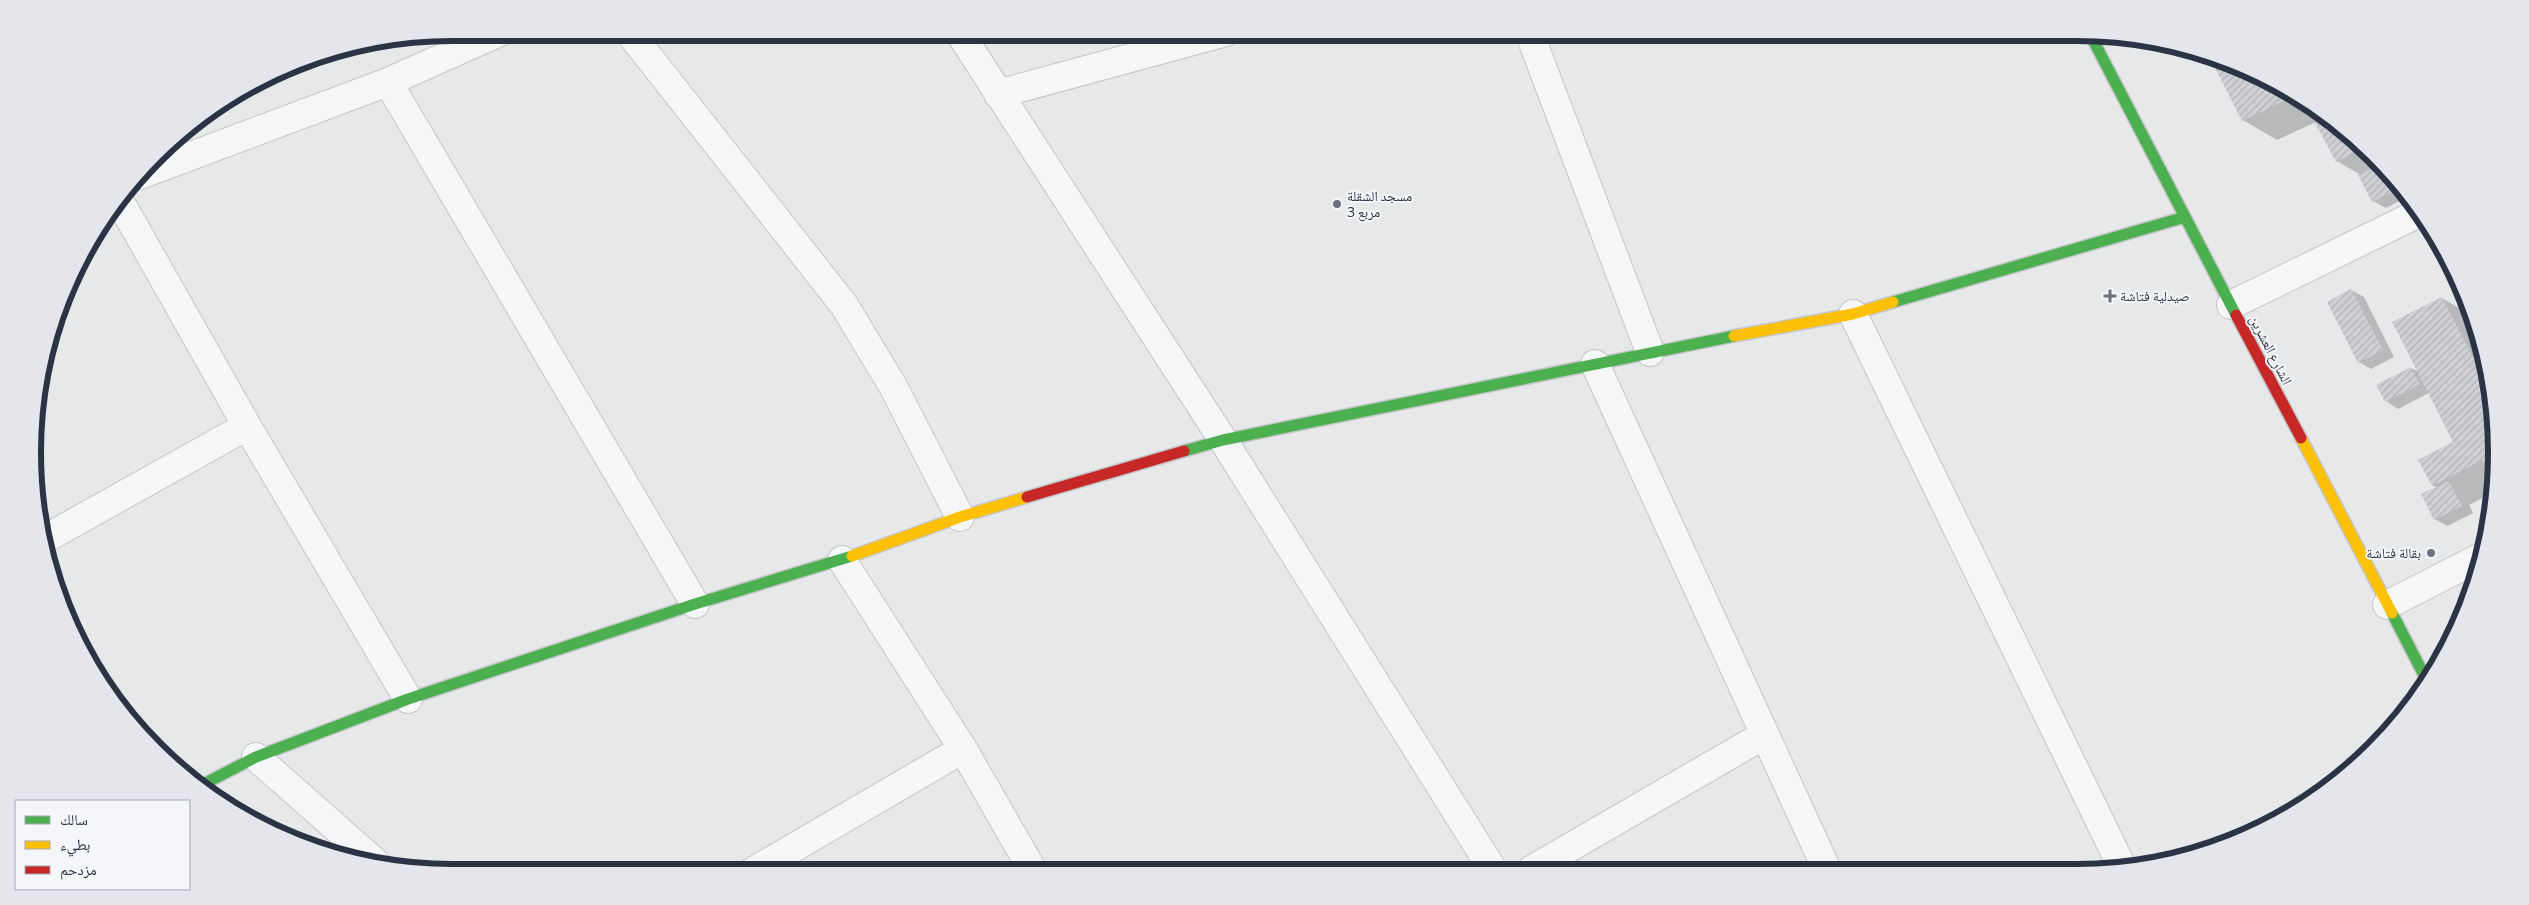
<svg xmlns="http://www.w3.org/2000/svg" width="2529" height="905" font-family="Commissioner,'Noto Naskh Arabic',sans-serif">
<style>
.shadow{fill:#0003}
.building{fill:url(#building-hatch)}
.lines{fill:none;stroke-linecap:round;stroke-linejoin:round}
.street-casing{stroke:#c4c6c8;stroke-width:30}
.fast-casing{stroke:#c4c6c8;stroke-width:14}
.slow-casing{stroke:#c4c6c8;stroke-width:14}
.jam-casing{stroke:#c4c6c8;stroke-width:14}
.street{stroke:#f5f6f7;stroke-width:28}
.fast{stroke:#4caf50;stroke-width:11}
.slow{stroke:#ffc107;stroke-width:11}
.jam{stroke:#c62828;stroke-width:11}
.poi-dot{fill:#6c737f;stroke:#f4f6f9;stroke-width:2}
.labels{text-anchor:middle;stroke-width:4;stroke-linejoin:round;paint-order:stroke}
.poi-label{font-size:14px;fill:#2b3445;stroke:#f4f6f9;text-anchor:start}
.street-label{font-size:14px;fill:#2b3445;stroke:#f4f6f9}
.rim{fill:none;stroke:#2b3445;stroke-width:6}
</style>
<defs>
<pattern id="building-hatch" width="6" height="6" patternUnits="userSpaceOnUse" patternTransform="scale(1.25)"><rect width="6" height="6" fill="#ced0d3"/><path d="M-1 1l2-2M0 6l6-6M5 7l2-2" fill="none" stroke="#b1b3b6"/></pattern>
</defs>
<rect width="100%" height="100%" fill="#e6e8ea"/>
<path class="shadow" d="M2211 57 2262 76 2332 119 2392 175 2407 197 2386 208 2373 201 2361 175 2337 161 2316 122 2277 140 2243 120Z
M2351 290 2364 297 2394 357 2371 369 2359 362Z
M2442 298 2474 317 2493 397 2496 480 2494 492 2469 505 2473 513 2447 526 2435 519 2437 488 2433 485 2455 442 2429 393 2398 409 2386 401 2411 368 2419 372Z"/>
<path class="building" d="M2209 56 2262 76 2294 96 2242 121Z
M2323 113 2332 119 2363 148 2336 162 2313 119Z
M2380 164 2396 190 2372 202 2358 175Z
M2351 289 2383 350 2358 363 2327 302Z
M2442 297 2492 395 2495 486 2482 460 2432 486 2418 460 2453 442 2392 322Z
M2411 367 2420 384 2385 402 2376 385Z
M2449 481 2462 506 2434 520 2421 494Z"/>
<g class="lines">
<g class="street-casing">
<path id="street" d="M629 32 844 305 894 388 960 517
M959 32 1223 440 1493 870
M1529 32 1650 352
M388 82 695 604
M998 94 1226 32
M140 175 388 82 500 32
M118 198 247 426 408 699
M2231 305 2419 213
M1853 314 2123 869
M1595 364 1827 870
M43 540 247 426
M842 560 963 749 1033 871
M2387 605 2483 556
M256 757 375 862
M1531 870 1764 735
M752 872 963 749"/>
</g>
<g class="fast-casing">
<path id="fast" d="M2090 34 2236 315
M1893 302 2185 217
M1184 451 1223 440 1734 336
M2392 613 2426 679
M200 786 256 757 408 699 695 604 852 556"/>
</g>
<g class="slow-casing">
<path id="slow" d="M1734 336 1853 314 1893 302
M2301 438 2392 613
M852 556 960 517 1027 497"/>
</g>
<g class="jam-casing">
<path id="jam" d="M2236 315 2301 438
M1027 497 1184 451"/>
</g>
<use href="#street" class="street"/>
<use href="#fast" class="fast"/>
<use href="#slow" class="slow"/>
<use href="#jam" class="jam"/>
</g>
<g class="poi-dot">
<circle cx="1337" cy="204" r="5"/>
<path d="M2107.5 288.5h5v5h5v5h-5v5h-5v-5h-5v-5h5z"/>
<circle cx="2431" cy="553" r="5"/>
</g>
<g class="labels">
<g class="poi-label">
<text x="1347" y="201">مسجد الشقلة<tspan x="1347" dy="16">مربع 3</tspan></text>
<text x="2120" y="301">صيدلية فتاشة</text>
<text x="2421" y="558" text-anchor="end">بقالة فتاشة</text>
</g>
<g class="street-label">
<text transform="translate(2271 350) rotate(63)" y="5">الشارع العشرين</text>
</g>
</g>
<path d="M0 0H2529V905H0ZM452 41H2077A411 411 0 0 1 2488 452V453A411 411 0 0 1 2077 864H452A411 411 0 0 1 41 453V452A411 411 0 0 1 452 41Z" fill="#e4e6eb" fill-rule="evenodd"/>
<path class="rim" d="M452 41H2077A411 411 0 0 1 2488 452V453A411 411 0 0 1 2077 864H452A411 411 0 0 1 41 453V452A411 411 0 0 1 452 41Z"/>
<rect x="15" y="800" width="175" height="90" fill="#f4f6f9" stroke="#a4a8b1"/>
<rect x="25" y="816" width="25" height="8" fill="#4caf50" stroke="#a4a8b1"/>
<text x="60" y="825" font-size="15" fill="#2b3445">سالك</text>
<rect x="25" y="841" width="25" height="8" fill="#ffc107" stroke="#a4a8b1"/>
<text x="60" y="850" font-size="15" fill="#2b3445">بطيء</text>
<rect x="25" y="866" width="25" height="8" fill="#c62828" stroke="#a4a8b1"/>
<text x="60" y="875" font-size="15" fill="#2b3445">مزدحم</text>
</svg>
